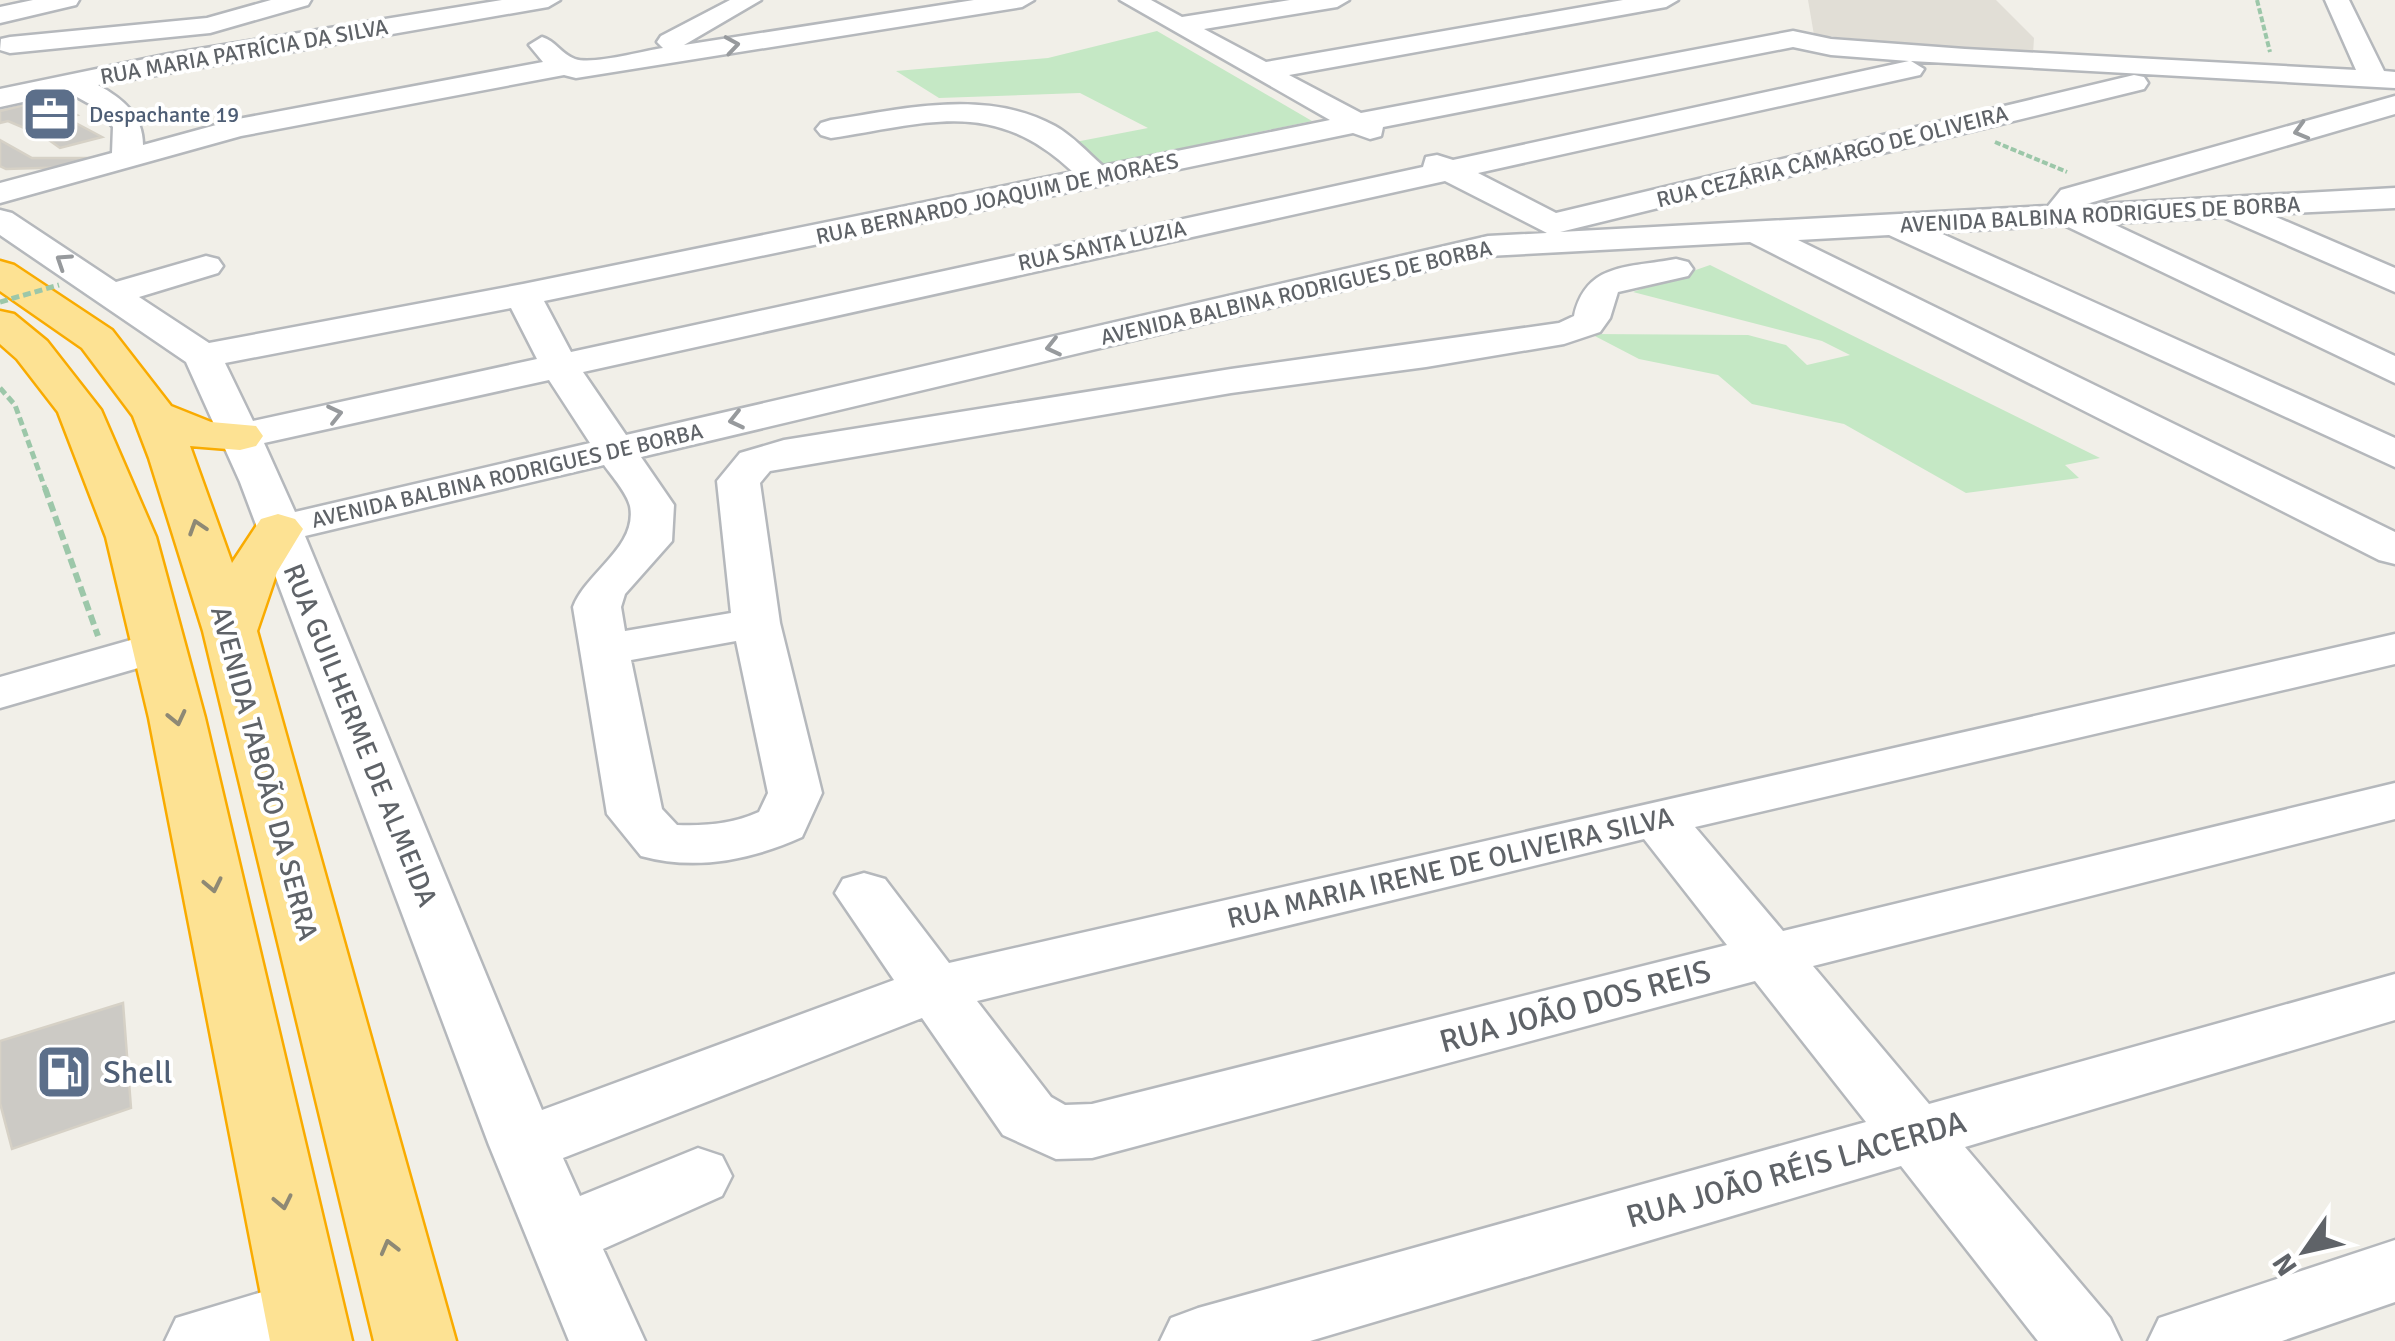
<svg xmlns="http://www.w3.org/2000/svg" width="2395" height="1341" font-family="Signika,sans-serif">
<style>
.education{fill:#e1ded6}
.green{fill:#c5e8c5}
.building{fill:#cccac5;stroke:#d6d1c6;stroke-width:2.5}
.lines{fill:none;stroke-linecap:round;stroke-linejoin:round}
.minor-casing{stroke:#b5b8bc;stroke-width:5}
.highway-casing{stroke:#f9ab00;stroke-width:5}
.path-far2{stroke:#9cc7a9;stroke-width:4;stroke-dasharray:6 2.5;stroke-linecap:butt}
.path-far1{stroke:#9cc7a9;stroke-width:5;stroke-dasharray:8 4;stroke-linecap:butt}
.path{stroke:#9cc7a9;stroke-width:6;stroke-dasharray:10 5;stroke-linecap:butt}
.minor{fill:#fff;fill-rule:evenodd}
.highway{fill:#fde293;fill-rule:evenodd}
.path-bridge{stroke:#9cc7a9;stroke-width:5;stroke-dasharray:8 4;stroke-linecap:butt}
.oneway{stroke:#979a9d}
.oneway2{stroke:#8e8975}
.labels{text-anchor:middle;stroke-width:8;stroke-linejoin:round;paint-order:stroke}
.far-street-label{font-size:22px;fill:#5f6368;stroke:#fff}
.far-service-label{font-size:22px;fill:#4e5e75;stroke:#fff;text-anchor:start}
.street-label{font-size:28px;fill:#5f6368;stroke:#fff}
.near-street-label{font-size:32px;fill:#5f6368;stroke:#fff}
.near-service-label{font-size:32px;fill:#4e5e75;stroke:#fff;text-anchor:start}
</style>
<rect width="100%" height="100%" fill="#f1efe8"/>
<path class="education" d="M1808 0H1996L2034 38 2033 54 1814 35Z"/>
<path class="green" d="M1157 31 1312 121 1092 167 1070 143 1148 128 1080 93 939 98 896 71 1048 58Z
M1710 265 2100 458 2065 465 2079 478 1966 493 1844 424 1752 404 1718 375 1639 359 1591 334 1748 335 1786 345 1807 365 1850 355 1822 341 1633 292Z"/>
<path class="building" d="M49 99 77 115 24 128 8 121 0 123V111Z
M72 121 102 137 60 148 35 130Z
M0 140 32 158H88L75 167 6 169 0 166Z
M123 1003 131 1108 12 1149 0 1103V1041Z"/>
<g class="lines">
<g class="minor-casing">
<path id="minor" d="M33 0H79L76 5 0 23V7Z
M271 0H311L308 5 210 33 10 53 0 50 1 39 10 37 207 18Z
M502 0H560L548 7 98 85C123 99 143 115 143 145L238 119 543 62 529 45 542 37C556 41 561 54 575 59 593 65 642 51 663 48L657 42 661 36 730 0H761L684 45 974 0H1034L1022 7 576 78 564 75 241 136 0 203V183L112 153 113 127 95 107 68 92 0 107V89L169 54Z
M1120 0H1151L1182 17 1290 0H1349L1337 7 1204 29 1266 62 1623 0H1678L1666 7 1289 75 1361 113 1793 31 1831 39 1965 49 2356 70 2325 0H2349L2384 71 2395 72V88L1911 61 1924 69 1920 75 1478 173 1556 213 2134 75 2144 77 2148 83 2144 89 1560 232 2048 206 2061 190 2395 96V114L2083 205 2395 188V208L2269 214 2395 268V292L2223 217 2111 223 2395 356V383L2064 225 1938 232 2395 438V467L1889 235 1798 240 2395 532V564L2379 560 1750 242 1488 256 641 457 674 505 672 541 625 594 621 607 625 631 731 613 717 481 740 453 784 440 1231 369 1559 323 1574 316C1586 262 1629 268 1676 259L1688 262 1693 269 1688 276 1618 292 1610 318 1600 332 1564 344 1426 367 1231 393 770 471 760 483 780 623 822 793 802 837C751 860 695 871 641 856L607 814 573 607C586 572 638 547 630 506 627 493 612 476 604 465L305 536 542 1110 894 980 835 893 843 879 864 873 885 879 949 963 2395 634V664L1695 827 1783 931 2395 783V819L1813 966 1929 1104 2395 974V1020L1965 1147 2110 1318 2121 1341H2038L1901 1166 1310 1341H1160L1171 1318 1198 1308 1866 1122 1755 981 1092 1158 1056 1159 1003 1135 922 1018 563 1158 580 1196 698 1148 722 1156 732 1176 722 1196 603 1249 645 1341H569L489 1145 240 482 186 362 0 235V210L12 213 116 282 206 256 218 259 223 266 218 273 139 297 209 343 523 284 1073 172C993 97 930 123 831 138L821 135 816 129 821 123 831 120C904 109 986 88 1055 126 1073 136 1088 153 1103 166L1330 120ZM1793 47 1831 55 1909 61 1453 160 1437 155 1426 157 1423 167 571 352 544 301 1353 133 1370 139 1381 136 1383 127ZM1445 181 1547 233 1488 236 626 435 583 372ZM511 308 537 359 253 421 225 363ZM549 380 590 443 295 512 264 443ZM736 641 768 793 759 812C732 824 706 826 677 825L662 809 631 660ZM1644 839 1727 945 1092 1104 1065 1105 1051 1097 977 1001Z
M159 632 176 637 184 647 176 657 0 708V677Z
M2395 1240V1302L2282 1341H2148L2159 1318Z
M305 1279 331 1288 342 1311 331 1334 311 1341H165L176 1318Z"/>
</g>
<g class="highway-casing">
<path id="highway" d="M0 261 14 265 112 330 171 406 211 422 256 426 263 436 256 446 240 450 190 446 232 563 261 519 278 514 295 519 303 529 277 572 257 631 456 1341H374L203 631 149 458 133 416 82 348 0 291Z
M0 311 14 314 47 341 101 410 156 537 205 718 352 1341H270L149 718 106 537 58 412 17 359 0 344Z"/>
</g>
<path class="path-far2" d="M2257 0 2270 52
M1995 142 2067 172"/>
<path class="path-far1" d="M0 388 15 405 46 491"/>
<path class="path" d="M45 488 98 636"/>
<use href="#minor" class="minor"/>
<use href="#highway" class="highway"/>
<path class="path-bridge" d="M0 302 59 285"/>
</g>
<defs><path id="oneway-chevron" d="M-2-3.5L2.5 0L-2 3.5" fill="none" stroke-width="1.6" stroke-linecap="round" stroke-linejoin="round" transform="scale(2.5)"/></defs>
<g class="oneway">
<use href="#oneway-chevron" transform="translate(732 45) rotate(-9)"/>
<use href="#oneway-chevron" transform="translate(2301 131) rotate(164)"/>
<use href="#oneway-chevron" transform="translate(63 261) rotate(-147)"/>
<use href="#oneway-chevron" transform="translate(1053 347) rotate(167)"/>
<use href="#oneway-chevron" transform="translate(335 414) rotate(-13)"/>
<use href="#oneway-chevron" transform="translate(736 420) rotate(167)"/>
</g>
<g class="oneway2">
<use href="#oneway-chevron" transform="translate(197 527) rotate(-108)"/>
<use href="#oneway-chevron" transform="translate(177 718) rotate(77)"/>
<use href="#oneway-chevron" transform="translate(213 885) rotate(78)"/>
<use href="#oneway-chevron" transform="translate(283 1202) rotate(78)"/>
<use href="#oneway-chevron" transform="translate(389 1247) rotate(-105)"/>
</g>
<defs>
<g id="office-square" transform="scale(2.875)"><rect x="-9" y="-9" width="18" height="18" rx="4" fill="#5c6f8a" stroke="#fff"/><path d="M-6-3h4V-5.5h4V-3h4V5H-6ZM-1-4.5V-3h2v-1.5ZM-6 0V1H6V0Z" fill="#fff"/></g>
<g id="fuel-square" transform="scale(2.875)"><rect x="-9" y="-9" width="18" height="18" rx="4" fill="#5c6f8a" stroke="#fff"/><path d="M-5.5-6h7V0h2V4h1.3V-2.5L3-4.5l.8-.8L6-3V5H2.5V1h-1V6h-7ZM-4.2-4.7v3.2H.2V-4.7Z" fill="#fff"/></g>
</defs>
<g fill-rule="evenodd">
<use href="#office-square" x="50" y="114"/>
<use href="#fuel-square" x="64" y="1072"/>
</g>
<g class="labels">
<g class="far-street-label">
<text transform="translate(244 51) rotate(-10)" y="8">RUA MARIA PATRÍCIA DA SILVA</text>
<text transform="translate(1832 156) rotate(-14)" y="8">RUA CEZÁRIA CAMARGO DE OLIVEIRA</text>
<text transform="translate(997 198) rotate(-12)" y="8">RUA BERNARDO JOAQUIM DE MORAES</text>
<text transform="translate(2100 214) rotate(-3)" y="8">AVENIDA BALBINA RODRIGUES DE BORBA</text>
<text transform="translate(1102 245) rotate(-12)" y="8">RUA SANTA LUZIA</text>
<text transform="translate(1296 292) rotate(-13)" y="8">AVENIDA BALBINA RODRIGUES DE BORBA</text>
<text transform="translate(507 475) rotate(-13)" y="8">AVENIDA BALBINA RODRIGUES DE BORBA</text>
</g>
<g class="far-service-label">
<text x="89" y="122">Despachante 19</text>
</g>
<g class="street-label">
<text transform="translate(361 735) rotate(68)" y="10">RUA GUILHERME DE ALMEIDA</text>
<text transform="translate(265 773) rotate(75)" y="10">AVENIDA TABOÃO DA SERRA</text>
<text transform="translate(1450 867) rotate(-13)" y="10">RUA MARIA IRENE DE OLIVEIRA SILVA</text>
</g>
<g class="near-street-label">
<text transform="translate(1575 1006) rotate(-15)" y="11">RUA JOÃO DOS REIS</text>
<text transform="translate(1796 1169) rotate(-16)" y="11">RUA JOÃO RÉIS LACERDA</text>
</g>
<g class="near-service-label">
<text x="103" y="1083">Shell</text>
</g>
</g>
<g transform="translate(2305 1251) rotate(236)" stroke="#ffffff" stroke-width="8" paint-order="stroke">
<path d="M0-8L18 38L0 25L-18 38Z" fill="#5f6368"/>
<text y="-15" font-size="28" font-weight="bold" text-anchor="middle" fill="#5f6368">N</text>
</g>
</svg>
